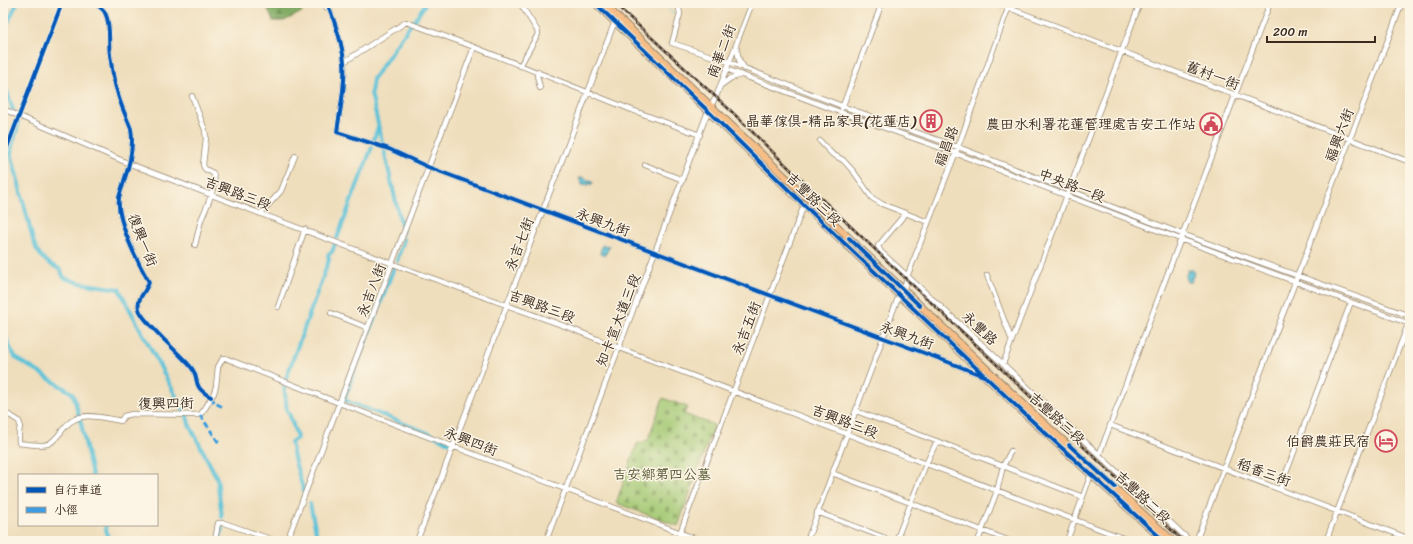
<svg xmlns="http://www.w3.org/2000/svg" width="1413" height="544" font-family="Sriracha,'LXGW WenKai TC',sans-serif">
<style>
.forest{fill:url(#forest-firs);stroke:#5f6c42}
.cemetery{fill:url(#cemetery-stones);stroke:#707a49}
.water{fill:url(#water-rules);stroke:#4b767b}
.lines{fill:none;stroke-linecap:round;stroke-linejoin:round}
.stream{stroke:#5bc2d8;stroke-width:1}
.canal{stroke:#5bc2d8;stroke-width:4}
.minor-casing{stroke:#95846d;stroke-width:6}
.major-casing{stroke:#95846d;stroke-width:8}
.minor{stroke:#fff;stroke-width:4.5}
.major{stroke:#f6be87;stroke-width:6}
.rail-casing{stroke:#3b2a1e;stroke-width:2.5}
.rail{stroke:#fcf5e5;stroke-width:1;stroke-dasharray:3;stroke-linecap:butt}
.quiet{stroke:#3f9ce0;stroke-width:3;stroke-dasharray:6 3;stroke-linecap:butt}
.cycleway-casing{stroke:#fcf5e5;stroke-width:6}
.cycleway{stroke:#0057b8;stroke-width:4}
.labels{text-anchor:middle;stroke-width:3;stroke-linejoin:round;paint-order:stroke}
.street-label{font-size:14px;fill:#3b2a1e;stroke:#fcf5e5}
.poi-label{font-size:14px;fill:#3b2a1e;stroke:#fcf5e5;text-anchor:end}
.park-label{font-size:14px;fill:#5a5a38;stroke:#fcf5e5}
</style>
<defs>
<pattern id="forest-firs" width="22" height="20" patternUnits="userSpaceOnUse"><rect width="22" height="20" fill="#83ad66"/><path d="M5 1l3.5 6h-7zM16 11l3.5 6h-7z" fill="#6c8d53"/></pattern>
<pattern id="cemetery-stones" width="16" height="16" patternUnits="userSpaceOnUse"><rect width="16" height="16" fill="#a4c974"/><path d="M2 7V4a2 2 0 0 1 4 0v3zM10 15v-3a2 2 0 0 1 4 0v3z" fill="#87a35f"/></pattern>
<pattern id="water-rules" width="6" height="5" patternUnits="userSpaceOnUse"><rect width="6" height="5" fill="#5bc2d8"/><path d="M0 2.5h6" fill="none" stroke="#4c9eaf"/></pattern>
</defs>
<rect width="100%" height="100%" fill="#fcf5e5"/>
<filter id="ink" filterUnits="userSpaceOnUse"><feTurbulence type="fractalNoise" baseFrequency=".025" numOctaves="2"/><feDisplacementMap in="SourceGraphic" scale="8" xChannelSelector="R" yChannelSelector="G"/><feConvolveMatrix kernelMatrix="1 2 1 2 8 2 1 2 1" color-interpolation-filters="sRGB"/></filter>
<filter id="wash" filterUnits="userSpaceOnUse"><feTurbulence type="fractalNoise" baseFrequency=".012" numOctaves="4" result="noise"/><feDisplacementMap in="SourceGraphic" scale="16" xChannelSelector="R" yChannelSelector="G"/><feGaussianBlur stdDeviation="0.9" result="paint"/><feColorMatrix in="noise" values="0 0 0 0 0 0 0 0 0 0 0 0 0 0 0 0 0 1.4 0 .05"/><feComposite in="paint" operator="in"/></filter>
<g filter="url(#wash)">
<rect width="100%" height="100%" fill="#efdebc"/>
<path class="forest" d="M265 3H304L302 12 284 21H273Z"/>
<path class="cemetery" d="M663 398 687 407 684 414 714 425 678 526 616 503 637 444 648 440Z"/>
<path class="water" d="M582 177 588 180H591L593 183 591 185 589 183 587 186 582 185 579 178Z
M602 245 610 246 605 255H602L600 253Z
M1188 270H1193L1194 273 1191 282H1187L1185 277Z"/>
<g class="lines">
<path class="stream" d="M662 3 673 13"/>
<path class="canal" d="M414 21 426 3
M3 33 17 3
M3 80 13 110
M18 118C20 131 11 140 11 153L33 240C37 254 47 264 60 269L64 278 80 283 119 289 186 415
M373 142 378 127
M383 146 371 93 373 79 411 24
M384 150 403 233
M337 238 372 147
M397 261 404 239
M394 267 344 400 426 432 450 443
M3 325C6 337 8 347 16 358L72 393 74 397 79 416
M285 381 329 260 328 255 332 252 335 244
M284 385 287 411
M289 413 297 437V438L291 442 294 458 304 492
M187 416 189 424 217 478 222 517
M80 419 92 475
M310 504 318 541
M105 525 109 541
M220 541 222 527"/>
</g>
</g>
<g filter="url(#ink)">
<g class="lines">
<g class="minor-casing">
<path id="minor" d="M90 3C97 4 103 7 106 15 111 27 108 42 110 55 112 67 113 80 117 91 120 104 126 116 131 129 134 146 130 164 124 181 123 186 120 192 119 198 116 220 138 263 149 282 147 291 136 298 139 309 141 320 181 355 190 366 202 379 189 385 211 397
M318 3 328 8
M327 3C335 22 342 41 344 62 346 85 340 109 337 132L389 149 428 167 948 362 985 377
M520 3 537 30 538 34 520 66
M678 3 680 14 672 43 729 62 842 106 958 147 1182 234 1410 316
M996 3 1410 162
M736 45 739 60 745 69
M344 62 406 22 474 47 632 110 700 135
M726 69 840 112 955 153 1180 239 1410 324
M538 72 537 75 540 88
M720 86 731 78 741 75
M192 96 205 130 206 138 203 165 205 169 213 173C219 183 205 210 201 220 199 228 197 237 195 245
M842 108 882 3
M3 109 130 164 393 264 570 328 619 348 1131 541
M820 141 832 154 843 160 854 172 872 198 882 204 928 222
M645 165 683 180
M261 213 281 191 295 156
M906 213 878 246 881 252 1003 364 1190 541
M987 275 1012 341
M278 307 305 229
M331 313 368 328
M1003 364 1140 3
M856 411 1003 466 1083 497
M3 412C29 425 17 420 19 443 26 444 44 447 50 443 62 435 64 421 81 417 93 414 109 419 121 421L124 416 132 414 200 415 206 407 214 393 216 386 218 367 223 358H225L339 403 702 541
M1110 425 1410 539
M1099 455 1270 3
M832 473 1010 541
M1280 489 1351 302
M817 512 893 541
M215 541 218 523H224L276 541
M287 541 474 47
M417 541 615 21
M546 541 708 111 716 97 752 3
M677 541 804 205
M807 541 899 295 904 289 907 277 958 147 1010 3
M896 541 926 464 937 441
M978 541 997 491 1003 466 1011 451
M1067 541 1091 474
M1196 541 1402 3
M1326 541 1410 319"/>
</g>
<g class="major-casing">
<path id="major" d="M595 3 708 111 804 205 1029 418 1164 541
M603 3 1035 415 1173 541"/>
</g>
<use href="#minor" class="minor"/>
<use href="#major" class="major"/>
<g class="rail-casing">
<path id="rail" d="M614 3 730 110 789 168 1183 541"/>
</g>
<use href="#rail" class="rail"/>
<path class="quiet" d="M211 397 215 403 223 407
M200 415 219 443"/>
<g class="cycleway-casing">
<path id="cycleway" d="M90 3C97 4 103 7 106 15 111 27 108 42 110 55 112 67 113 80 117 91 120 104 126 116 131 129 134 146 130 164 124 181 123 186 120 192 119 198 116 220 138 263 149 282 147 291 136 298 139 309 141 320 181 355 190 366 202 379 189 385 211 397
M327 3C335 22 342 41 344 62 346 85 340 109 337 132L389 149 428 167 948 362 986 377
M595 3 708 111 804 205 1029 418 1164 541
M3 158 62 3
M849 238 920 306
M1069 445 1115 487"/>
</g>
<use href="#cycleway" class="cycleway"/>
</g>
</g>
<defs>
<g id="building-ring" transform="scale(1.15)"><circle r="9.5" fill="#fcf5e5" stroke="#d1495b" stroke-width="1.5"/><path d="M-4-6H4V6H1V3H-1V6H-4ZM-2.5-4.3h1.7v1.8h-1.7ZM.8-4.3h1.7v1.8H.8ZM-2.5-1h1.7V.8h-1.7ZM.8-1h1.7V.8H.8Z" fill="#d1495b"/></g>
<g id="civic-ring" transform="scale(1.15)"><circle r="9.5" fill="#fcf5e5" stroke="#d1495b" stroke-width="1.5"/><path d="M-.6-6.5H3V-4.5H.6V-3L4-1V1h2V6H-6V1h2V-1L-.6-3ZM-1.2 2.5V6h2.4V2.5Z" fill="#d1495b"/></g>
<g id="hotel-ring" transform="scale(1.15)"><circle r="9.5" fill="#fcf5e5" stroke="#d1495b" stroke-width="1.5"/><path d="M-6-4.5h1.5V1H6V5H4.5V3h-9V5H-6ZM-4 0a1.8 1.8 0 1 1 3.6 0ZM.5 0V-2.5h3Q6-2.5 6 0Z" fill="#d1495b"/></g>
</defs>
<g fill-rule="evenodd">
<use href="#building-ring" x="931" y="121"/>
<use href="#civic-ring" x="1211" y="124"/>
<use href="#hotel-ring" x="1386" y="441"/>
</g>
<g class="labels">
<g class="street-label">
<text transform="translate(721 51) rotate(-69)" y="5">南華二街</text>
<text transform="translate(1213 75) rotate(21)" y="5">舊村一街</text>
<text transform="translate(1339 135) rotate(-69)" y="5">福興六街</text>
<text transform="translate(946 146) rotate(-69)" y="5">福昌路</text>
<text transform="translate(1072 185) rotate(21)" y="5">中央路一段</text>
<text transform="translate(238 193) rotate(21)" y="5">吉興路三段</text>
<text transform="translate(814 199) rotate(44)" y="5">吉豐路三段</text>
<text transform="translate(603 222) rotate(20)" y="5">永興九街</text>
<text transform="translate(143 240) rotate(68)" y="5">復興一街</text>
<text transform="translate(519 244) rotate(-69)" y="5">永吉七街</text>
<text transform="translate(371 290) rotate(-69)" y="5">永吉八街</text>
<text transform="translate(542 306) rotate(20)" y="5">吉興路三段</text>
<text transform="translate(618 320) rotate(-69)" y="5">知卡宣大道三段</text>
<text transform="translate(746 328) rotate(-69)" y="5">永吉五街</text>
<text transform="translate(980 328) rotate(43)" y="5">永豐路</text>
<text transform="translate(907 335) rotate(20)" y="5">永興九街</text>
<text transform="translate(166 403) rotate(-1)" y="5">復興四街</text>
<text transform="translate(1057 418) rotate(42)" y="5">吉豐路三段</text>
<text transform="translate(845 421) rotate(21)" y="5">吉興路三段</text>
<text transform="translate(471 441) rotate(21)" y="5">永興四街</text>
<text transform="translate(1264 472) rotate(20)" y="5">稻香三街</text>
<text transform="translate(1143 497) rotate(43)" y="5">吉豐路二段</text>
</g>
<g class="poi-label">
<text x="916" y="126">晶華傢俱-精品家具(花蓮店)</text>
<text x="1196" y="129">農田水利署花蓮管理處吉安工作站</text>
<text x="1370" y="446">伯爵農莊民宿</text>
</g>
<g class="park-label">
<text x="662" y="479">吉安鄉第四公墓</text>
</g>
</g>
<rect width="1413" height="544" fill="none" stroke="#fcf5e5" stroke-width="16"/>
<rect x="18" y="474" width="140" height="52" fill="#fcf5e5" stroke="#afa495"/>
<rect x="26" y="487" width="20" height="6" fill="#0057b8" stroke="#afa495"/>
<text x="54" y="494" font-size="12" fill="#3b2a1e">自行車道</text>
<rect x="26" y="507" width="20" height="6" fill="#3f9ce0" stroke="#afa495"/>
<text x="54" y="514" font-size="12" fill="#3b2a1e">小徑</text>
<path d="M1267 36v6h108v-6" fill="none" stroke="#3b2a1e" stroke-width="2"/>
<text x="1273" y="36" font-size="12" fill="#3b2a1e" stroke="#fcf5e5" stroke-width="3" paint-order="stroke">200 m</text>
</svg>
